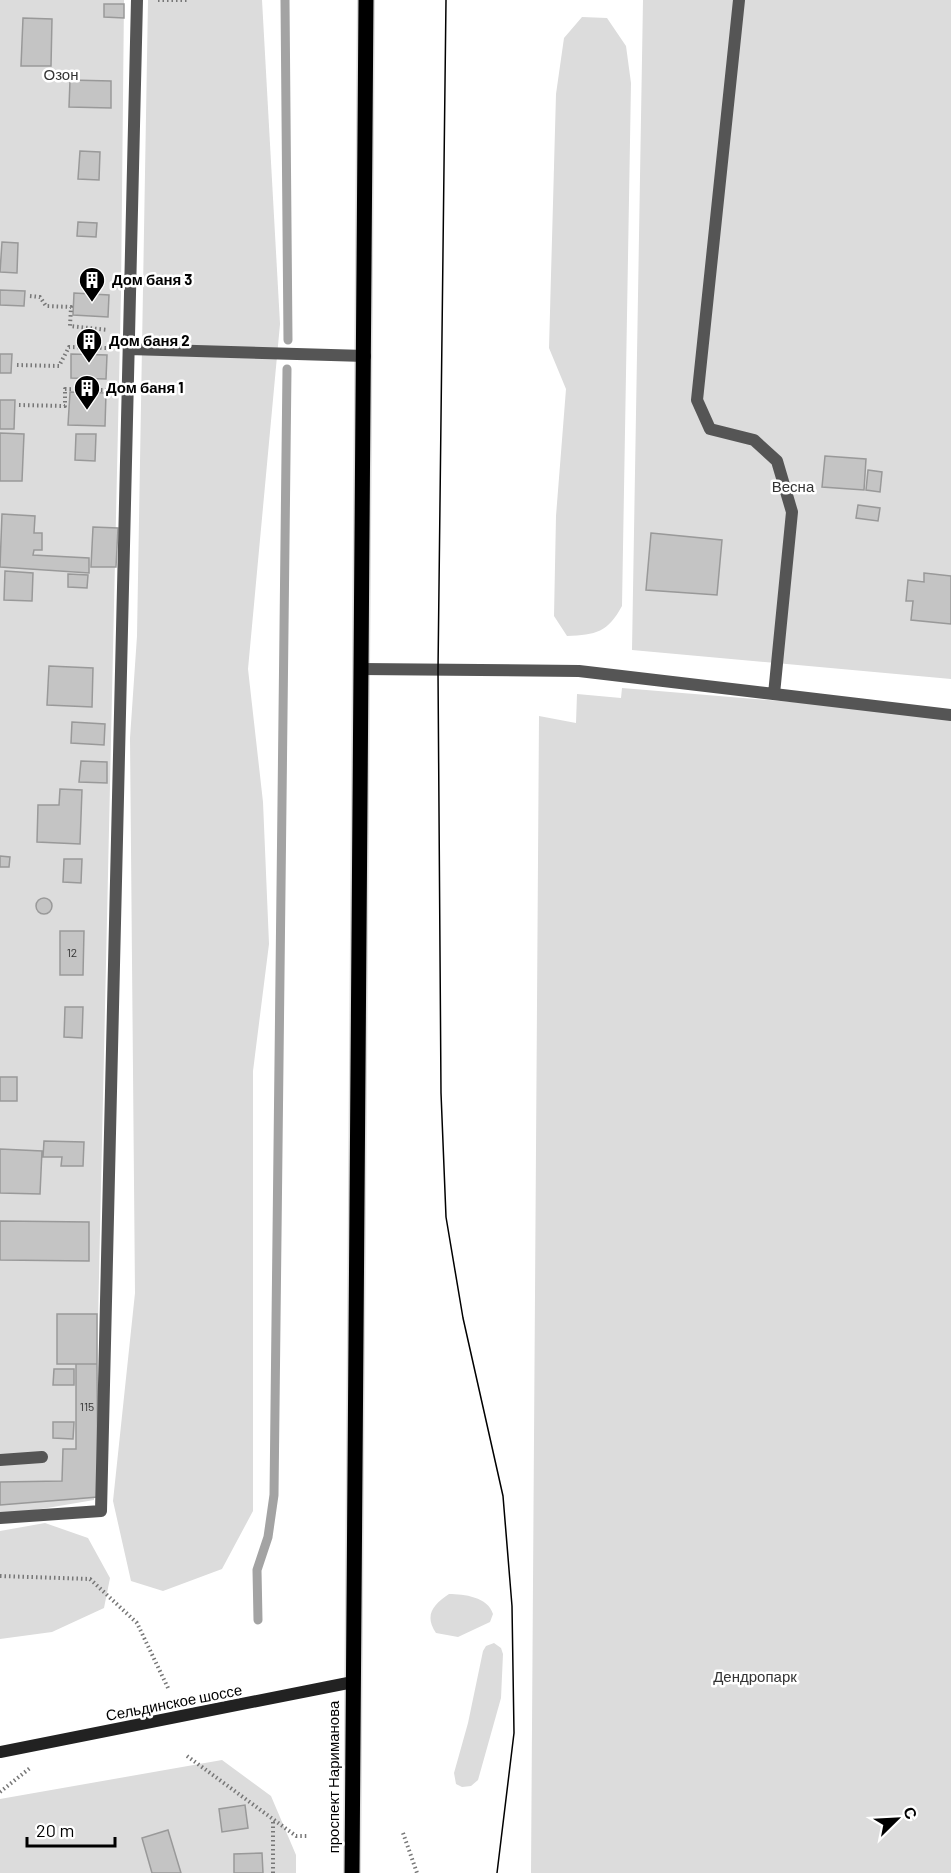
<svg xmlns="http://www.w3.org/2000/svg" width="951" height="1873" font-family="Barlow,sans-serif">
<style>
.green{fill:#dcdcdc}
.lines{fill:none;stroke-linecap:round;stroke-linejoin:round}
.stream{stroke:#a3a3a3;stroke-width:9}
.building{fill:#c4c4c4;stroke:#999;stroke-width:1.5}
.primary-casing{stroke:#dbdbdb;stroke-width:18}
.path{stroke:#777;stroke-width:4;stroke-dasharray:1.5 3;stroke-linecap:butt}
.service{stroke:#555;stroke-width:12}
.secondary{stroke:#222;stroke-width:12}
.primary{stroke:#000;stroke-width:15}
.tram{stroke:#000;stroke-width:1.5}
.labels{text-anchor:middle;stroke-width:5;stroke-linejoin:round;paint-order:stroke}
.number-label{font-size:12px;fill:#313131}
.park-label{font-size:15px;fill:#333;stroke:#fff}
.poi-label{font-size:15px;font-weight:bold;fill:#000;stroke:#fff;text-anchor:start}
.street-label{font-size:15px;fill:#000;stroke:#fff}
</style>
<rect width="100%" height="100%" fill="#fff"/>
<path class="green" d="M0 0H124L121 293 94 1500 0 1516Z
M148 0H262L280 324 248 669 263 802 269 944 253 1071V1511L222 1569 163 1591 131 1581 113 1501 135 1293 130 738 137 636Z
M643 0H951V679L632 650Z
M582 17 607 18 626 46 631 83 622 606C608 632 596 635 567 636L554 616 556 516 566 389 549 348 556 94 564 38Z
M622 688 951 715V1873H531L539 716 576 723 577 694 621 698Z
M45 1523 88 1538 110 1578 104 1608 52 1632 0 1639V1531Z
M449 1594C464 1594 488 1597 493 1614L490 1622 458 1637 436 1633C424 1615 433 1605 449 1594Z
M494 1643 501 1648 503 1654 501 1698 478 1780 471 1786 462 1787 456 1784 454 1773 468 1723 483 1651 486 1646Z
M222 1760 271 1796 296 1855V1873H0V1799Z"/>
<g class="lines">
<path class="stream" d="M285 0 288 340
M258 1620 257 1570 268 1537 274 1495 287 369"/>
</g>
<path class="building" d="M104 4H124V18L104 17Z
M23 18 52 19 51 66H21Z
M70 80 111 81V108L69 107Z
M80 151 100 152 99 180 78 179Z
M78 222 97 223 96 237 77 236Z
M2 242 18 243 17 273 0 272Z
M0 290 25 291 24 306 0 305Z
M74 293 109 295 108 317 73 315Z
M0 354H12L11 373H0Z
M71 354 107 355 106 379 71 378Z
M70 392 106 393 105 426 68 425Z
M0 400H15L14 429H0Z
M0 433 24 434 22 481H0Z
M76 434H96L95 461 75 460Z
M825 456 866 459 864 490 822 487Z
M868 470 882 472 880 492 866 490Z
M858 505 880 508 878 521 856 518Z
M2 514 35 516 34 533H42V550H34L33 555 89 558V573L0 567Z
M93 527 118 528 116 567H91Z
M651 533 722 540 717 595 646 590Z
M5 571 33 573 32 601 4 600Z
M924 573 951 576V624L911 620 913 601H906L908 580 924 582Z
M68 574 88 575 87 588 68 587Z
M49 666 93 668 92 707 47 705Z
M72 722 105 724 104 745 71 743Z
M81 761 107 762V783L79 782Z
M60 789 82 790 80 844 37 842 38 805H59Z
M0 856 10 857 9 867H0Z
M64 859H82L81 883 63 882Z
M36 906a8 8 0 1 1 16 0a8 8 0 1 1-16 0Z
M60 931H84L83 975H60Z
M65 1007H83L82 1038 64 1037Z
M0 1077H17V1101H0Z
M44 1141 84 1142 83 1166H61L62 1157H43Z
M0 1149 42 1151 40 1194 0 1193Z
M0 1221 89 1222V1261L0 1260Z
M57 1314H97V1364H57Z
M76 1364H97L98 1497 0 1505V1482L62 1481 63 1449H76Z
M54 1369H74V1385H53Z
M53 1422H74L73 1439 53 1438Z
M245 1805 248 1828 222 1832 219 1809Z
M168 1830 181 1873H152L142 1838Z
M262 1853 263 1873H234V1854Z"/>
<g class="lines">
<g class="primary-casing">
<path id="primary" d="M352 1873 366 0"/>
</g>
<path class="path" d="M158 0H188
M30 296 40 297 46 306 71 307 70 326 108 330
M17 365 59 366 69 347 109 348
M19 405 65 406V389L106 390
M0 1576 90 1579 137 1623 168 1688
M187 1756 296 1836H308
M0 1792 30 1768
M403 1833 417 1873
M273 1873V1820"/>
<path class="service" d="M739 0 697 400 710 429 754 440 777 461 792 512 774 694
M129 349 365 356
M361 669 579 671 951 715
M0 1460 42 1457
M0 1518 101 1511 137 0"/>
<path class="secondary" d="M0 1752 353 1682"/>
<use href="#primary" class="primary"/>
<path class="tram" d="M446 0 438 670 441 1093 446 1217 463 1318 503 1496 512 1606 514 1733 497 1873"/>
</g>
<defs>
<g id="building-pin" transform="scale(1.35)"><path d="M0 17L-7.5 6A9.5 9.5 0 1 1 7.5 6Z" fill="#000" stroke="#fff"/><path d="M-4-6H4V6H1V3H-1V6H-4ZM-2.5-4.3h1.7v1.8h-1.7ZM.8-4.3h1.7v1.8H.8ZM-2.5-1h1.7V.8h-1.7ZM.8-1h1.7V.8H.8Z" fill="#fff"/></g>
</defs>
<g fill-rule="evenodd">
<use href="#building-pin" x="92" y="280"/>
<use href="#building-pin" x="89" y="341"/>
<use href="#building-pin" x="87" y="388"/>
</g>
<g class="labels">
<g class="number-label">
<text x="72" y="957">12</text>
<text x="87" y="1411">115</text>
</g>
<g class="park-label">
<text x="61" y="80">Озон</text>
<text x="793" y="492">Весна</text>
<text x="755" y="1682">Дендропарк</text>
</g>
<g class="poi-label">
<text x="112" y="285">Дом баня 3</text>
<text x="109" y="346">Дом баня 2</text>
<text x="106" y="393">Дом баня 1</text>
</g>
<g class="street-label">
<text transform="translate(174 1703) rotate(-11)" y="5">Сельдинское шоссе</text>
<text transform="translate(334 1777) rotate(-90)" y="5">проспект Нариманова</text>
</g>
</g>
<g transform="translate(897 1819) rotate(66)" stroke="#ffffff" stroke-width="4.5" paint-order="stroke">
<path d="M0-4.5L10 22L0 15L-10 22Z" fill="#000000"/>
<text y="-9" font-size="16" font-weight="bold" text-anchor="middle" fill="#000000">С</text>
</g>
<path d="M27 1837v9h88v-9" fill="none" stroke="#000000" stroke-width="3"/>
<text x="36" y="1837" font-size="18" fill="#000000" stroke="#ffffff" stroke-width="4.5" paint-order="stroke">20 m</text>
</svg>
